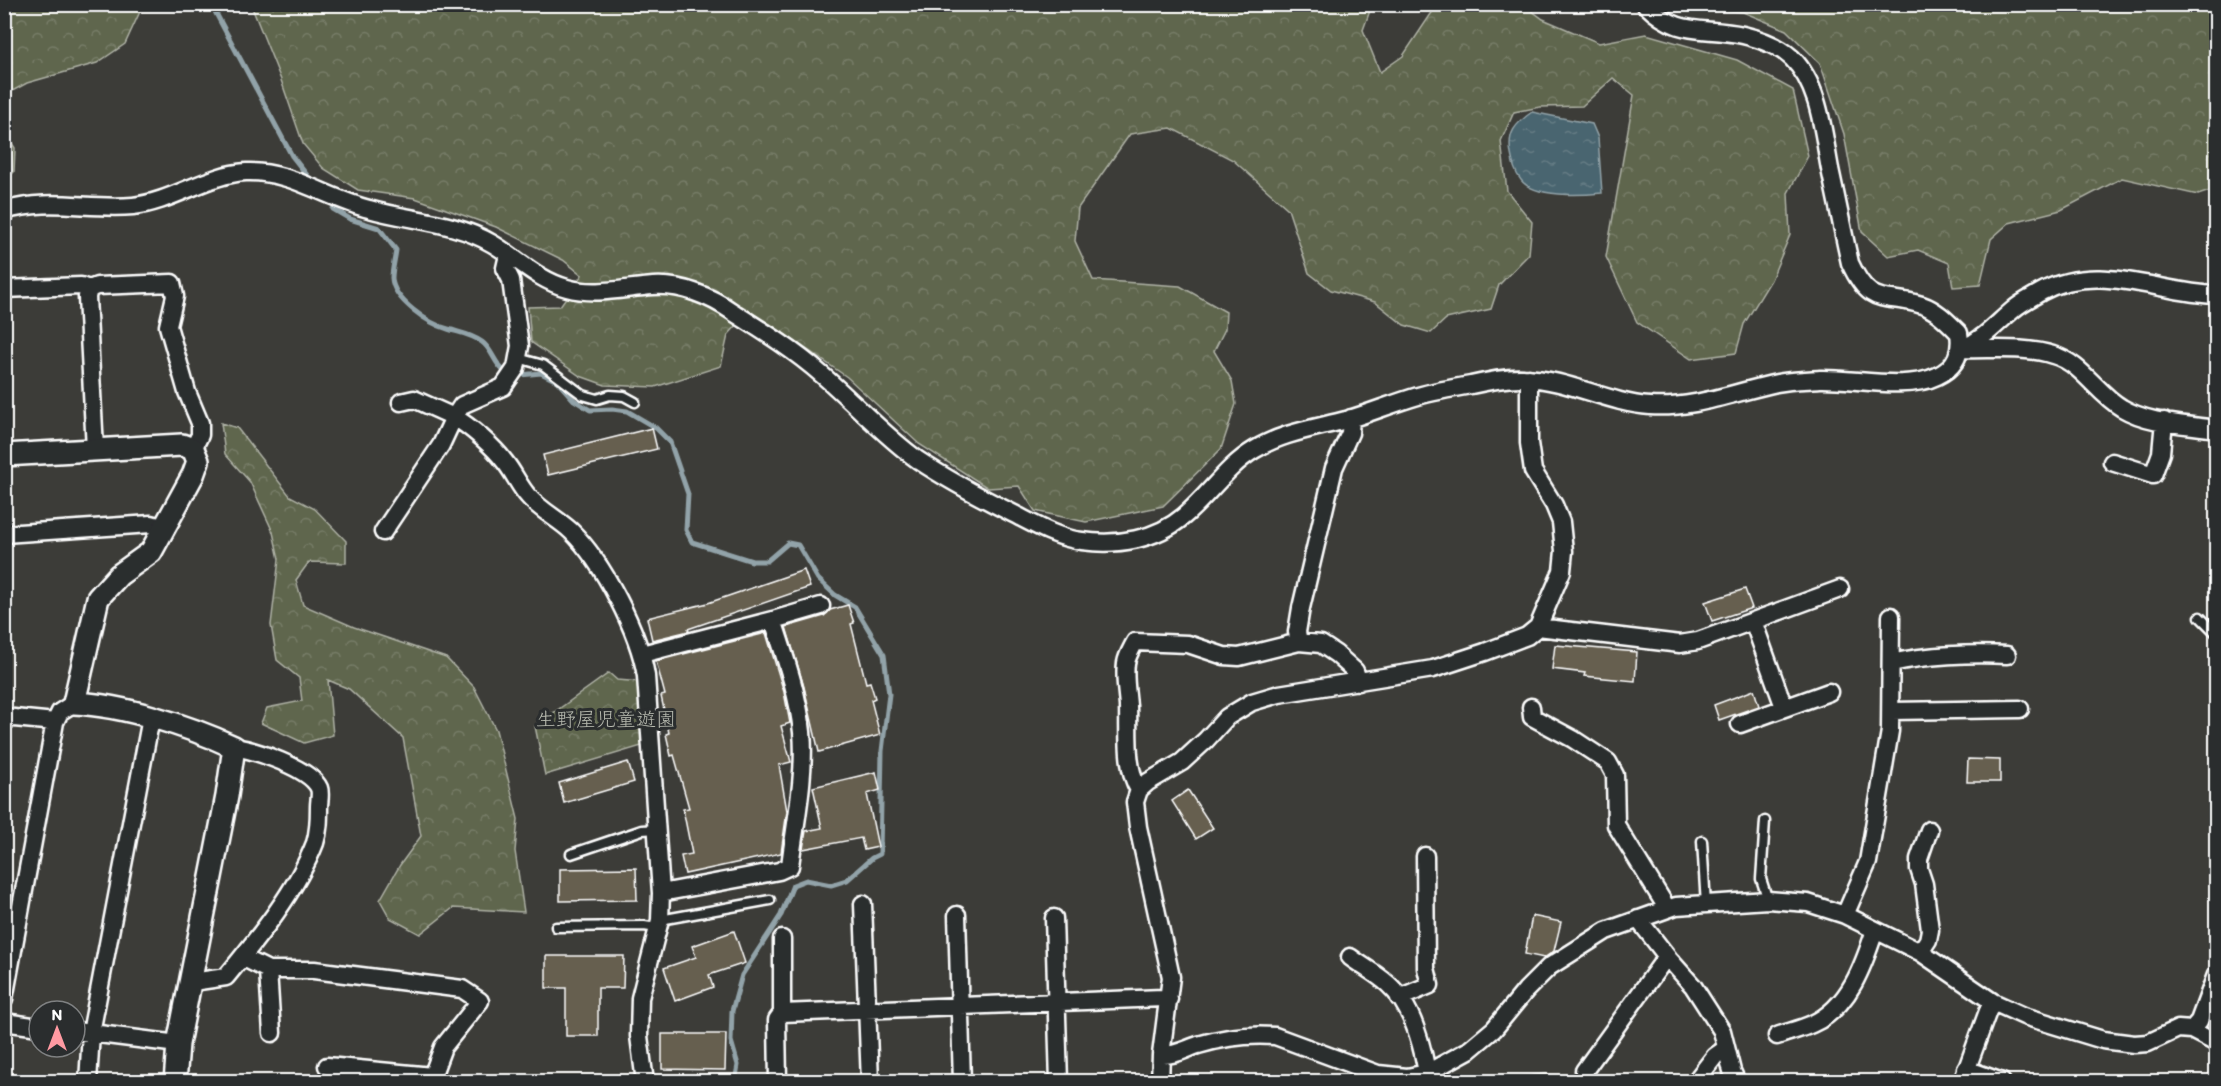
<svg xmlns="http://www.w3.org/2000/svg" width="2221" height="1086" font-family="Itim,'Klee One',sans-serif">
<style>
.forest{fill:url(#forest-crowns);stroke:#afb2a6;stroke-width:1.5}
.water{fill:url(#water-ripples);stroke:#92a3a9;stroke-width:1.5}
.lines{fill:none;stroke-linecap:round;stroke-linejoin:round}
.stream{stroke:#92a3a9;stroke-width:5}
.building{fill:#665f4f;stroke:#fff;stroke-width:1.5}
.service-casing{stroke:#fff;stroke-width:13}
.minor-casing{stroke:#fff;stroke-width:21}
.tertiary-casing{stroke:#fff;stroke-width:26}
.service{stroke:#2a2d2e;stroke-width:8}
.minor{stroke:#2a2d2e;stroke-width:16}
.tertiary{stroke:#2a2d2e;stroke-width:21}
.labels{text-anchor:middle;stroke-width:6;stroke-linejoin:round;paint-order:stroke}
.park-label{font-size:20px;fill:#b7baaf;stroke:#2a2d2e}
</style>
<defs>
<pattern id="forest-crowns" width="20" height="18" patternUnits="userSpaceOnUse" patternTransform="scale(1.5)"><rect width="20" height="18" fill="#5f664d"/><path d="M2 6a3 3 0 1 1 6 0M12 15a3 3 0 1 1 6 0" fill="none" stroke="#777d68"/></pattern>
<pattern id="water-ripples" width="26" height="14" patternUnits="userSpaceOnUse" patternTransform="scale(1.5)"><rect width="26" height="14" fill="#4a656f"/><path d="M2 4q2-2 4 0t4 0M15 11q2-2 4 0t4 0" fill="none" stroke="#657c85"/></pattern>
</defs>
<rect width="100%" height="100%" fill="#3c3c38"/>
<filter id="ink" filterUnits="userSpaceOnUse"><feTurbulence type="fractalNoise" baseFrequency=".0167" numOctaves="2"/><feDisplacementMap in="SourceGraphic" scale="12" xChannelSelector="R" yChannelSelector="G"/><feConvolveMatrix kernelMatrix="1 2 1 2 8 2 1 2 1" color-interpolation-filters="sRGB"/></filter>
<g filter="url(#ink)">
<path class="forest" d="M5 4H143V5L125 44 97 63 27 83 5 95Z
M251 5H1372L1363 30 1380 72 1403 56 1437 5H1524L1543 19 1599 43 1646 34 1737 60 1793 90 1808 156 1788 193 1790 235 1771 280 1744 324 1736 353 1691 359 1637 322 1606 257 1634 95 1613 78 1582 106 1540 107 1514 112 1501 141 1507 191 1532 222 1529 254 1499 285 1491 309 1446 319 1431 333 1404 325 1375 302 1331 290 1309 273 1288 209 1233 160 1171 128 1130 134 1078 208 1075 241 1093 280 1180 286 1226 312 1225 329 1214 351 1232 381 1236 404 1221 449 1163 506 1086 522 1035 511 1019 486 988 488 919 444 847 377 770 324 747 314 728 335 721 366 655 387 605 385 580 376 531 342 528 307 560 306 582 275 563 260 496 227 415 198 358 190 323 168 303 144 281 80Z
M1674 5H2216V189L2198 195 2122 178 2061 210 2009 223 1991 239 1980 285 1953 287 1949 263 1918 250 1888 256 1862 232 1844 134 1820 63 1786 30 1743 12 1675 7Z
M5 132 15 148 14 172 5 180Z
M221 423 237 428 290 496 315 509 346 541V563L309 562 296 580 303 605 354 627 446 658 474 687 496 730 518 819 515 851 524 912 453 908 420 934 390 918 380 900 400 865 421 836 403 738 349 689 328 680 333 735 304 743 261 723 267 708 302 701 299 678 277 660 271 625 279 559 273 532 250 482 225 454Z
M609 673 617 680 642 682 645 745 545 775 535 726Z
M1546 1074 1571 1081H1504L1508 1078Z"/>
<path class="water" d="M1532 112 1592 124 1598 138 1602 193C1582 195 1534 198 1521 180 1515 173 1513 164 1511 154 1507 133 1515 124 1532 112Z"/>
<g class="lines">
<path class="stream" d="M211 4 292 156 310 179
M333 209 350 219 379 228 396 250C395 259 392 269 392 278 393 300 429 324 448 329 461 333 471 334 482 342 492 349 494 363 504 371
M520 375 541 373 557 381 574 400 590 410 612 409 627 411 656 428 670 442 688 494 686 530 692 542 752 561H767L788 543 798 545 818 579 835 595 855 607 884 655 889 694 882 751 880 854 872 858 847 880 831 885 806 880 793 885 781 915 742 975 732 1011 731 1041 738 1065 735 1082"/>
</g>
<path class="building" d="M652 428 657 449 548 475 543 455Z
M804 570 810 587 688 629 689 631 652 640 647 618 708 603Z
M1745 589 1752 608 1712 621 1705 602Z
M848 605 854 623 851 624 866 683 870 682 875 698 871 700 880 735 819 752 804 687 786 627 824 616 830 610Z
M766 633 784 692 790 723 781 726 791 762 779 765 787 811 781 853 685 874 681 856 692 854 683 809 689 808 674 755 671 756 666 734 669 733 661 696 665 695 656 661Z
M1555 645 1637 652 1635 681 1584 676 1585 673 1552 669Z
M1754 690 1759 706 1719 720 1714 705Z
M1968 759 2000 760V782H1967Z
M628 762 634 782 564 803 559 783Z
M876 772 880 790 867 794 878 847 864 850 861 838 803 849 806 831 822 828 813 787Z
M1188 790 1213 828 1196 839 1172 801Z
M636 868 637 900 560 901V869Z
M1532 916 1561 922 1554 951 1544 958 1525 954Z
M734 931 745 963 709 975 713 987 675 1001 664 968 696 957 692 946Z
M546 956H624L623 988H598V1036H566V988H546Z
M662 1034H726L725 1070 662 1069Z"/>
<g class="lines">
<g class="service-casing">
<path id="service" d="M518 358 543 365 583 395 597 399 610 395 624 396 635 402
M2200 617 2216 633
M1765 821 1761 879 1768 900
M1702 841 1706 905
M571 854 642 830 657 829
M660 920 770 900
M556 927 644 926 657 928"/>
</g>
<g class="minor-casing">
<path id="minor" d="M4 211C49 197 88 210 133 206 172 202 208 174 246 172 289 170 329 199 369 209 411 221 454 221 493 244 518 259 538 280 567 288 596 296 624 288 653 286 681 284 710 296 733 312 763 331 795 351 821 374 854 402 883 435 918 460 948 480 980 497 1012 513 1034 524 1057 538 1082 541 1117 546 1156 540 1184 516 1209 495 1226 467 1254 450 1281 433 1316 428 1346 420 1370 413 1394 403 1418 396 1435 391 1453 388 1471 385 1488 381 1506 377 1524 378 1568 379 1607 403 1650 406 1693 409 1735 392 1777 383 1790 380 1806 380 1820 379 1854 378 1907 391 1937 376 1956 367 1962 352 1959 333 1948 322 1937 310 1922 305 1884 293 1871 309 1850 263 1843 232 1837 201 1830 169 1823 133 1820 86 1792 58 1779 46 1760 39 1743 35 1702 26 1679 38 1645 4
M508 255 505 268 511 280 520 346 516 368 503 387 462 405 454 417C470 426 494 447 505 462 514 473 519 486 528 496 540 510 558 519 571 531 603 562 639 632 646 676L661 893 660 920 640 998 639 1036 645 1082
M4 289 81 286 89 289 97 286 172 283 175 296 168 326 187 392 200 423V435L193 449
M89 289 87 297 95 449
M1964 348C1986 337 1996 324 2014 309 2022 302 2033 297 2041 292 2098 261 2158 293 2216 295
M1961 349C1992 350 2024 346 2053 355 2082 363 2097 394 2122 408 2149 424 2186 424 2216 429
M2112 462 2153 475 2161 453 2164 421
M383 532 441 445 454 417 414 399 401 402
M4 534 151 524 165 528
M1538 627 1680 644 1698 641 1753 621
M1299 642 1297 632 1301 608 1334 468 1350 433 1351 418
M642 654 773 620 821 606
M1891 663C1926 655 1971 653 2007 655
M1531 707 1532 717 1573 739 1608 762 1615 775 1616 825 1667 908
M1784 707 1753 621 1840 589
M1891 711 2020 709
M4 717 55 722
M1740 724 1829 692
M1139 790C1125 768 1129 731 1128 706 1127 691 1124 678 1126 663 1127 656 1132 648 1135 642L1188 644 1224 656 1239 657 1299 642 1321 644 1336 654 1355 671 1359 682
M661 893 779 871 790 866C795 825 806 773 802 732 798 693 785 657 773 620
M863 904 870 1082
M957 915 962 1082
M1845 915 1868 862 1890 731 1891 616
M1054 918 1059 1082
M1638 919 1669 959 1693 986 1722 1031 1732 1071 1737 1082
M1920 952 1928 940 1930 930 1924 884 1919 869V859L1929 830
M242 957 268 970H314L462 989 480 1001 443 1047 430 1082
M1350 957C1362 966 1377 974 1388 984 1412 1005 1422 1044 1427 1073
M268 970 272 1033
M190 980 199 981 226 977C258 938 297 890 315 843 319 831 319 819 319 806 319 801 321 793 319 788 310 768 254 750 234 747
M1399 998 1430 985 1426 968 1425 856
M4 999 55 722 60 712 74 703
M782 1013 1163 998 1169 999
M4 1022 39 1027
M2191 1030 2216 1043
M75 1031 178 1044
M1777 1036C1788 1032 1801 1029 1812 1024 1849 1008 1864 964 1875 930
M1161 1055C1174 1056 1186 1049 1198 1045 1221 1038 1250 1034 1275 1036L1378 1074 1407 1077 1427 1073 1469 1050 1494 1029 1526 990 1549 967 1606 931 1676 906 1768 900 1808 903 1845 915 1920 952 1993 1002 2024 1016 2103 1040 2134 1044 2148 1043 2178 1029 2191 1030 2199 1021 2216 975
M327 1066 432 1076
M1966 1069 2002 1082
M1584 1071 1662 963 1669 959
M88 1082 91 1033 151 718
M778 1082 777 1020 782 1013V939
M1160 1082 1161 1055 1171 977 1138 827 1135 802 1139 790 1148 782 1182 762 1206 740 1227 717 1252 702 1279 694 1433 669 1485 652 1527 636 1538 627 1562 571 1564 551 1561 522 1554 505 1533 471 1529 443V378
M1695 1082 1715 1056 1725 1049
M1962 1082 1988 1011 1993 1002"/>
</g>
<g class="tertiary-casing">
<path id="tertiary" d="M4 455 182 445 193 449 198 461 193 475 151 552 119 575 98 598 74 703C123 705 189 726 234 747L227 796 178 1044 175 1082"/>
</g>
<use href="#service" class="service"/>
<use href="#minor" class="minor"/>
<use href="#tertiary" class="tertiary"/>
</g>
</g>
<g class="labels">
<g class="park-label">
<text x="606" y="726">生野屋児童遊園</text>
</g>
</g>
<rect width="2221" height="1086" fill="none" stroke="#2a2d2e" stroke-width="24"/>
<rect x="12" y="12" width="2197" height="1062" fill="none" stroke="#fff" stroke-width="2" filter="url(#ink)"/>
<g transform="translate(57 1029)"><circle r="28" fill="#2a2d2e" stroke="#7f8182" stroke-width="1.5"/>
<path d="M0-4.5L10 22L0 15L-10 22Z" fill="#ff9aa2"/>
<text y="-9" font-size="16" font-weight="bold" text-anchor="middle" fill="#ffffff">N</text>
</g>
</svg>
